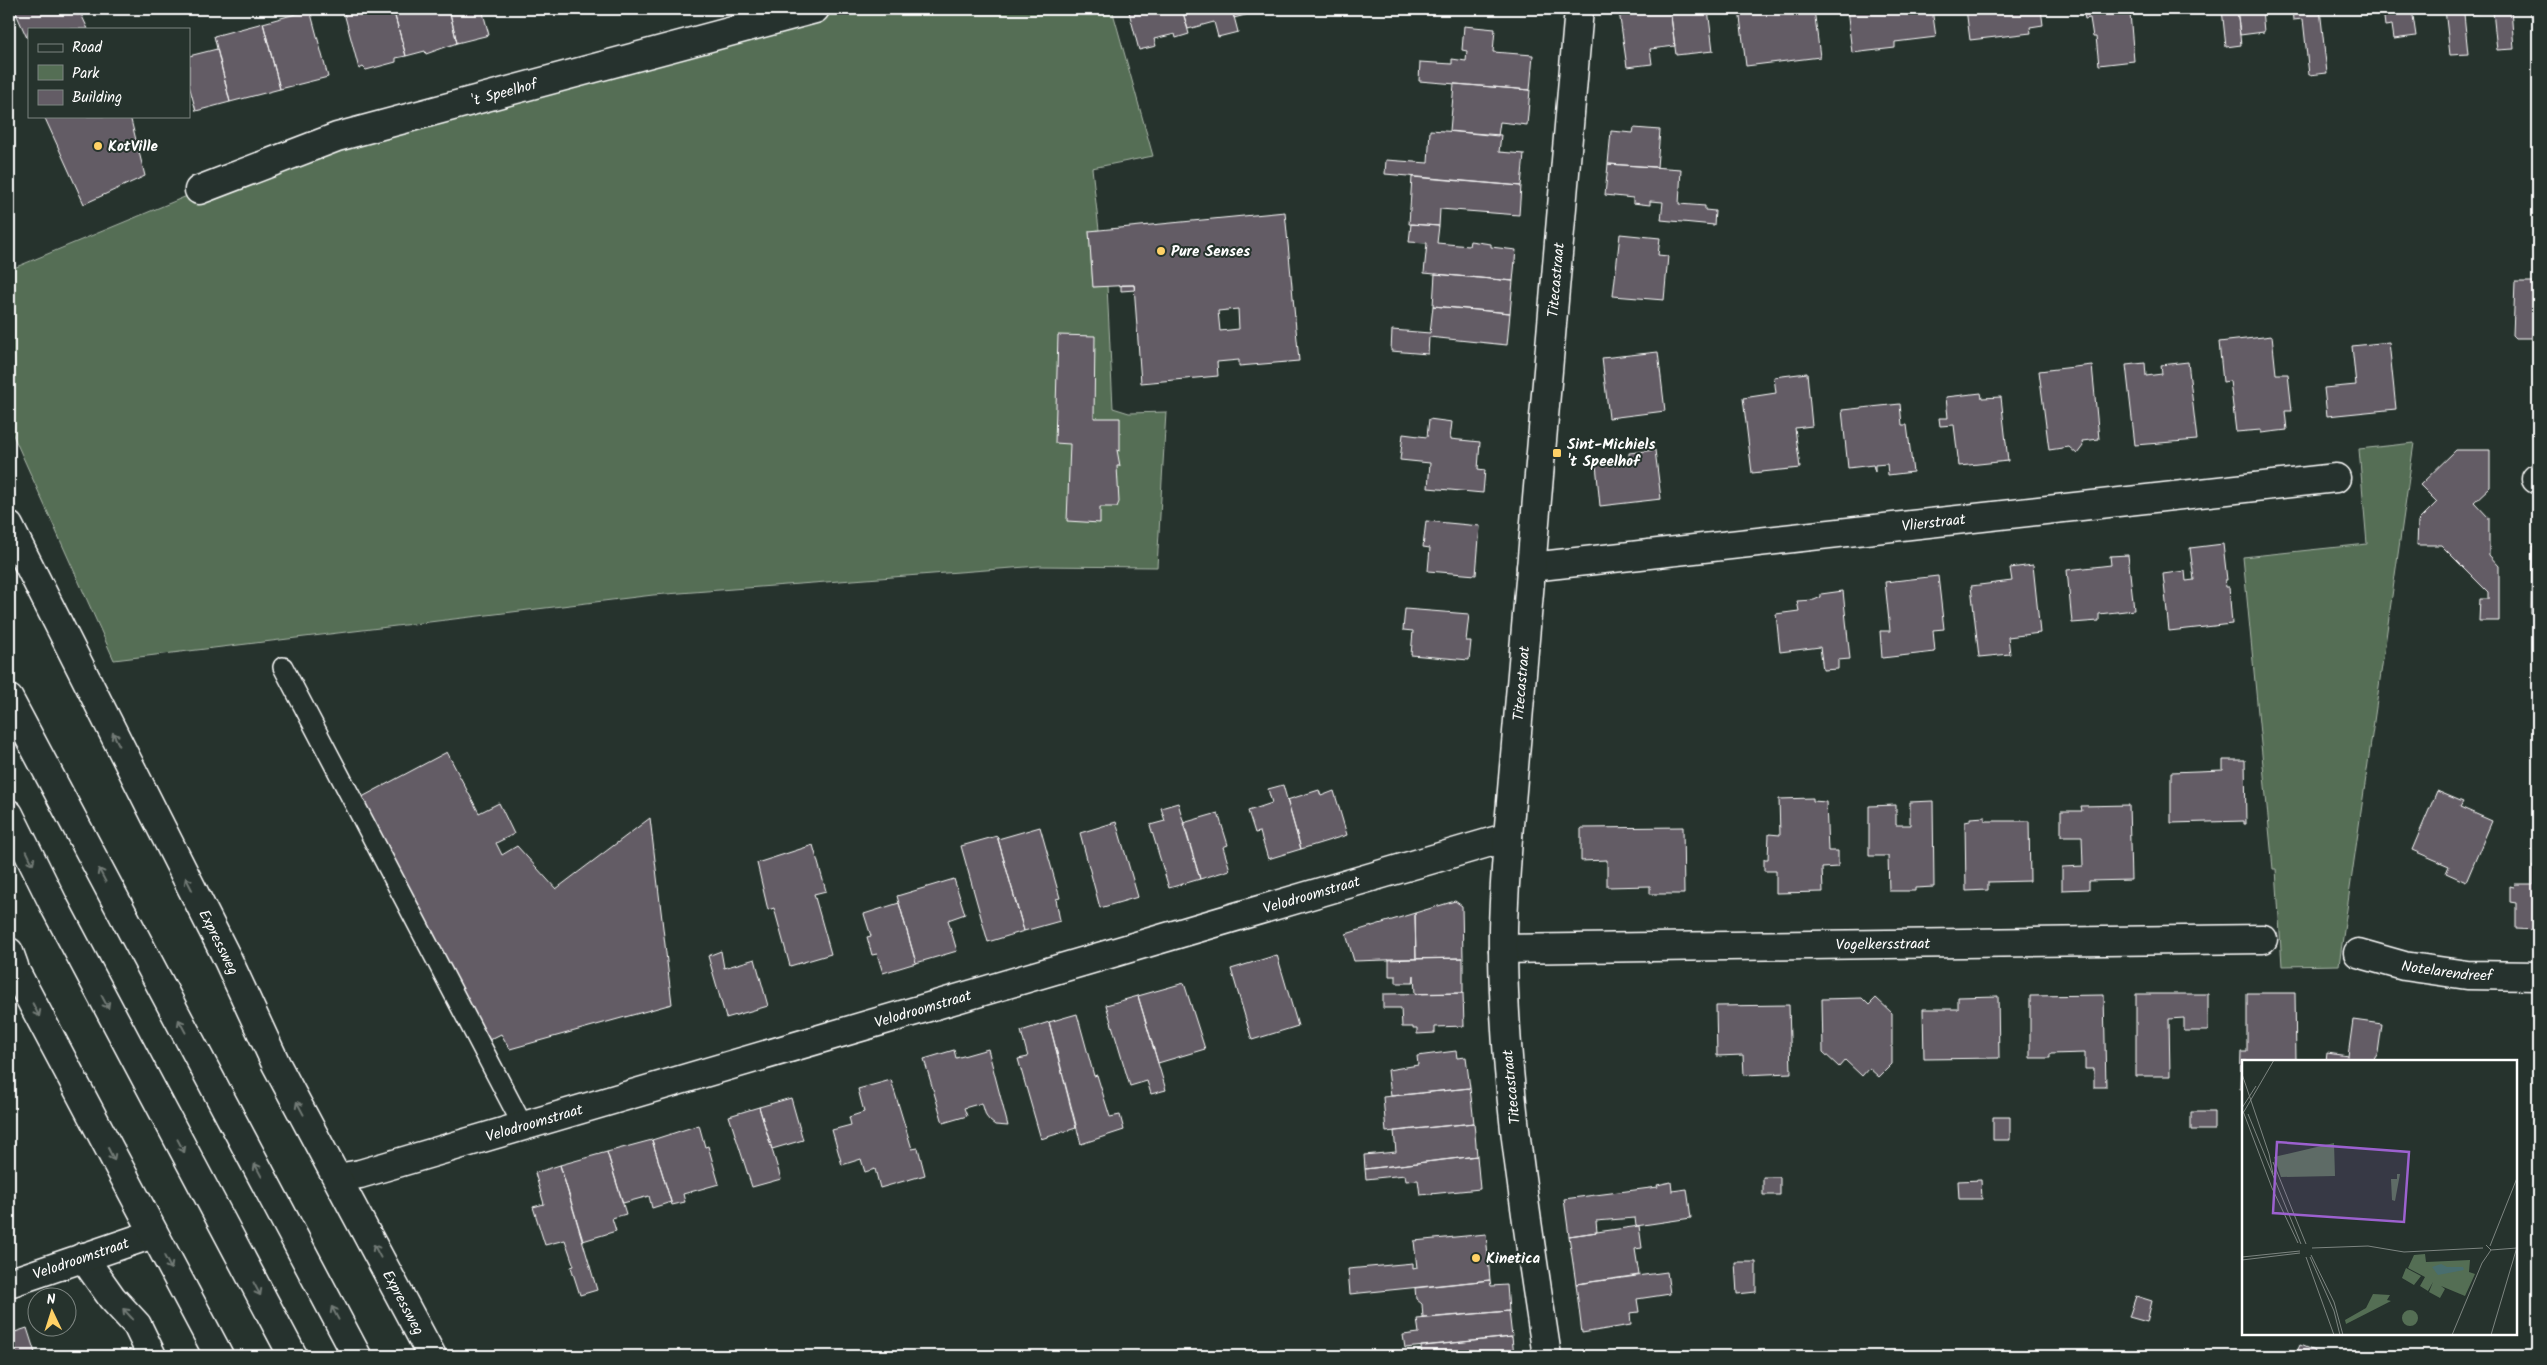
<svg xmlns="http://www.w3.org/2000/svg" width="2547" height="1365" font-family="Kalam,sans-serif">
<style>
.green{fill:#546e54;stroke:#aab6aa}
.building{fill:#635c65;stroke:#fff;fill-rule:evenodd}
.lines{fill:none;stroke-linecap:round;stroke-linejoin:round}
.service-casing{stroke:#fff;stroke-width:22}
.minor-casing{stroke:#fff;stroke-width:31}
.tertiary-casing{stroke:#fff;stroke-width:31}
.trunk-casing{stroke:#fff;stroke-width:31}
.service{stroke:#26332d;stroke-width:19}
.minor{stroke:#26332d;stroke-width:28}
.tertiary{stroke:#26332d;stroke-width:28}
.trunk{stroke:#26332d;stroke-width:28}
.oneway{stroke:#727a76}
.poi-dot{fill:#ffd166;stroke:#26332d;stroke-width:2}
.labels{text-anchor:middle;stroke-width:4;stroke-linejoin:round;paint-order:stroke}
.street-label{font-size:15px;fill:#fff;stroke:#26332d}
.poi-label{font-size:15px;font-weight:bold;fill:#fff;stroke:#26332d;text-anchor:start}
.inset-road{fill:none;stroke:#7d8581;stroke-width:1}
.view{fill:#9c61cf;fill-opacity:0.15;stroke:#9c61cf;stroke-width:2.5}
.inset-edge{fill:none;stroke:#fff;stroke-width:2.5}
</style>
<rect width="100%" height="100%" fill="#26332d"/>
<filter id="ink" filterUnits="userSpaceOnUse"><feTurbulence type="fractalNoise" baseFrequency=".02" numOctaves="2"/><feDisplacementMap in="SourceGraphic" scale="10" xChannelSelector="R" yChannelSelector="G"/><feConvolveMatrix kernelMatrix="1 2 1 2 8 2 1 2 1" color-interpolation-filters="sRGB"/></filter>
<g filter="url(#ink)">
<path class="green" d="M843 9H1112L1153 156 1092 168 1099 230 1089 232 1093 287 1107 286 1113 408 1129 413 1166 412 1157 567 1039 566 653 595 114 660 9 426V270L199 191 347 144Z
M2414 443 2339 965 2282 966 2276 869H2273L2243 557 2367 544 2359 449Z"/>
<path class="building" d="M14 9H74L77 15 81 14 88 29H29L27 38Z
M343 9H393L406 56 396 58V62L366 70 363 67 359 69Z
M393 9H449L457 43 426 54 425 51 406 56Z
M449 9H482L489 35 457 43Z
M1143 9H1182L1189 34 1176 38 1175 34 1154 39 1156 46 1139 50 1129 12Z
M1182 9H1232L1238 32 1218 37 1214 22 1188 29Z
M1232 9H1267L1234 18Z
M1634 9H1670L1675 46 1650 49 1652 64 1627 67 1619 11Z
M1670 9H1708L1713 51 1676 55Z
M1739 9H1814L1820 57 1746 66Z
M1847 9H1932L1936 37 1895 42V48L1852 53Z
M1966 9H2041L2043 25 2030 27 2031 33 1970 40Z
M2083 9H2149L2130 13 2134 61 2099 65 2096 37H2093L2090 18 2085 19Z
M2180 9H2202L2181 11Z
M2222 9H2237L2241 45 2226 47Z
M2237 9H2262L2264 32 2240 35Z
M2292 9H2320L2327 73 2309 75 2303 19 2293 20Z
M2383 9H2412L2416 36 2394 39 2392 25 2385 26Z
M2445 9H2478V13L2464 14 2468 54 2450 55Z
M2478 9H2511L2514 49 2497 50 2493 11 2478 13Z
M2530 9H2538V25L2533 22Z
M310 10 328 77 280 89 263 23Z
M263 23 280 89 230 102 214 36Z
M1464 26 1495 29 1493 52 1533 55 1530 90 1419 81 1420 62 1452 64V59L1466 61 1467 51 1462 50Z
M217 49 230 102 196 111 189 85V56Z
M1454 84 1530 90 1527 125 1500 122 1498 136 1450 131Z
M44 116H130L145 176 84 204Z
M1634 128 1660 130 1657 167 1608 164 1611 131 1633 133Z
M1430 130 1501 135 1499 152 1524 154 1521 186 1385 174 1386 160 1428 163Z
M1608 164 1681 169 1679 204 1705 206V210L1715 211 1714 225 1661 220 1663 202 1650 201V205L1633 203V198L1605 195Z
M1412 177 1521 186 1519 215 1440 209 1439 226 1409 224Z
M1285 212 1299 361 1239 366V360L1217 362 1218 376 1141 383 1134 285 1093 287 1089 231ZM1238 309 1239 329 1220 331 1218 311Z
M1411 224 1439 226 1437 243 1469 246 1470 241 1491 244V247L1516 250 1513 281 1424 273 1427 243 1409 242Z
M1620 234 1660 238 1658 255 1668 256 1664 300 1613 296Z
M1435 274 1513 281 1510 313 1433 306Z
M2515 282H2534L2535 290H2538V338H2516L2513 335Z
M1121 285H1134L1135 290 1121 291Z
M1433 306 1510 313 1507 345 1429 337 1428 354 1391 351 1392 330 1430 333Z
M1058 335 1095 336 1094 418H1120V451L1117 450 1120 466H1117L1119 502 1117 507H1100V523L1067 521 1070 444 1055 443Z
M2272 336 2276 374H2288L2292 411H2285L2287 430 2261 433V430L2236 432 2230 381 2223 382 2219 342Z
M2389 342 2396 409 2327 416 2324 388 2356 385 2352 346Z
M1658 352 1665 411 1609 418 1602 358Z
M2188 362 2197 440 2135 445 2126 365 2145 363 2146 376 2162 374 2161 365Z
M2092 365 2099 439 2082 441 2083 446 2077 454 2069 447 2049 450 2039 371Z
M1807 373 1812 426 1795 428 1800 468 1752 473 1743 398 1776 393 1774 377Z
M1981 393 1982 398 2001 397 2008 461 1959 466 1954 425 1940 426 1939 418H1948L1946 397Z
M1900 404 1902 425H1907L1913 472 1888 475 1887 464 1875 465V472L1873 465 1848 468 1842 410Z
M1429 419 1452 422 1450 439 1480 442 1478 469 1485 470 1483 493 1428 488 1430 463 1400 460 1403 434 1427 437Z
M1655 450 1661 499 1600 506 1596 464 1629 459V453Z
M2456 450H2490V487L2474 502 2489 518V555L2499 566V621H2479L2480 599H2488V592L2441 545H2417L2418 521 2437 502 2420 485Z
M1426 521 1480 526 1476 575 1428 571 1430 548 1423 547Z
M2223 544 2227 580H2225L2226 587H2229L2232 624 2169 631 2163 574 2185 571 2186 581 2194 580 2190 548Z
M2532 546 2538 547V613H2531Z
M2128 555 2134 610 2099 614V621L2072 623 2067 570 2111 565 2110 556Z
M2033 565 2040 633 2008 637 2010 654 1979 657 1971 586 2012 581 2010 568Z
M1938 576 1944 629 1933 630 1935 652 1882 658 1880 631H1890L1885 582Z
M1843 591 1850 659 1838 660V669L1823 670 1820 647 1780 652 1776 614 1799 611 1797 601 1814 600 1821 597V594Z
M1405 609 1469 614 1466 641H1471L1469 660 1411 655 1413 631 1403 630Z
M447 752 479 813 499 803 514 834 496 843 502 855 517 846 556 889 650 818 672 1004 510 1049 501 1034 489 1040 362 797Z
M2223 760H2245L2246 824H2244V821L2171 823V772L2223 770Z
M1283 785 1301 849 1268 859 1260 832 1255 833 1248 811 1272 803 1268 789Z
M1319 790 1321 796 1334 791 1347 835 1301 849 1287 800Z
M2437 791 2463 802 2460 807 2492 821 2466 882 2446 873 2449 866 2412 850Z
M1813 798V801L1826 802 1828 851H1838V867L1822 868 1823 892 1776 893V871H1764V859H1768L1769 834 1780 835 1779 799Z
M1933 801 1934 887 1915 888V891H1889L1888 856H1869V806L1896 805V825H1910V802Z
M1178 803 1200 879 1169 888 1150 825 1165 821 1161 808Z
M2129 805 2131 880 2089 881V889L2062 890V867L2083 866 2082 836H2061V811H2082L2081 806Z
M1218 813 1228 845 1223 847 1230 870 1200 879 1183 823Z
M1985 817V821H2029L2030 881 1988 882V890L1966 891 1965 822 1970 821V818Z
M1116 822 1138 897 1100 908 1080 833Z
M1040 827 1060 898 1056 899 1060 921 1024 931 998 839Z
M1683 827 1684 894H1650V886L1607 887V860L1581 861V828Z
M997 836 1024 931 988 942 961 846Z
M813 845 826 891 814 894 831 954 790 966 774 908 768 910 757 863Z
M2533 865H2538V930L2516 929V903L2510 902V886L2514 887 2515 884H2533Z
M954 879 965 914 948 920 957 951 916 963 897 896Z
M1455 901 1462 906 1463 958 1416 959 1415 913Z
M899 903 916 963 883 973 877 954 872 955 867 937 871 936 864 914Z
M1415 913 1416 959 1354 961 1346 934Z
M721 951 724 968 755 959 768 1006 726 1018 708 956Z
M1277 955 1298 1026 1252 1040 1231 969Z
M1463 958V993L1415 994 1414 975 1413 983H1396V976H1389V959Z
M1184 983 1205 1049 1158 1063 1138 996Z
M1463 993 1464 1026 1435 1027V1033L1417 1034V1029H1413V1027H1402L1401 1008H1383V994Z
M2247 993H2295L2296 1061H2243V1088L2240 1089 2241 1052H2247Z
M2136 994H2208V1031H2184V1018L2169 1019 2170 1076H2136Z
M2104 995 2106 1087H2094V1069H2085V1053L2050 1054V1058H2030V996Z
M1138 996 1166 1090 1151 1094 1147 1081 1130 1086 1106 1005Z
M1998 996 1999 1058 1924 1059 1923 1009H1958V997Z
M1862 998 1869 1005 1876 998 1892 1013V1064L1879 1077 1869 1068 1862 1076 1845 1060 1839 1067 1823 1052 1822 999Z
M1789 1005 1791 1073 1744 1075 1743 1055 1717 1056 1716 1006Z
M1077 1014 1094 1076 1097 1075 1110 1117 1120 1115 1124 1130 1081 1144 1049 1022Z
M2353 1020 2382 1024 2378 1053 2373 1061H2326L2327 1053 2348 1056Z
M1049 1022 1076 1128 1041 1139 1018 1059 1028 1057 1021 1031Z
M988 1049 1008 1126 995 1125 990 1121 986 1116 982 1103 964 1108 967 1116 943 1123 924 1059 954 1050 956 1058Z
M1456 1051 1457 1058 1466 1057 1470 1088 1391 1096 1388 1070 1418 1065 1417 1056Z
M891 1080 912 1149 918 1148 925 1175 880 1188 875 1169 865 1172 861 1159 842 1165 832 1130 851 1125 849 1117 864 1112 858 1089Z
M1470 1088 1474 1123 1386 1132 1383 1097Z
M791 1098 803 1140 772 1149 759 1107Z
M759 1107 781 1179 752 1187 729 1116Z
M2191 1112H2214V1130H2191Z
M1993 1117H2010V1140H1993Z
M1474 1123 1477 1156 1365 1169 1364 1155 1396 1152 1394 1131Z
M699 1125 705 1147 708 1146 719 1184 683 1194 685 1202 672 1205 652 1140Z
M652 1140 671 1202 652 1208 649 1196 623 1203 607 1152Z
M607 1152 626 1214 612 1218 616 1231 583 1241 560 1165Z
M1477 1156 1480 1189 1420 1195 1418 1180 1406 1181 1405 1175 1366 1179 1365 1169Z
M560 1165 597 1290 580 1295 571 1267 574 1266 565 1240 545 1245 533 1207 544 1204 535 1173Z
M1763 1177H1780V1195H1763Z
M1981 1180 1982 1199H1959L1958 1181Z
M1671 1182 1672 1191 1687 1189 1691 1218 1636 1226 1635 1218 1596 1221 1597 1232 1569 1236 1564 1199 1658 1187 1657 1185Z
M1639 1226 1642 1248 1635 1249 1639 1275 1576 1284 1569 1236Z
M1486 1234 1490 1280 1350 1294 1348 1269 1413 1263V1269L1417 1268 1414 1241Z
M1735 1262H1756V1292L1737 1294Z
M1667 1272 1670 1294 1637 1299 1639 1312 1630 1313 1631 1325 1582 1333 1576 1284Z
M1490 1280 1491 1286 1507 1285 1509 1311 1423 1318 1422 1304 1416 1299 1415 1288Z
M2136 1296 2152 1301 2147 1322 2129 1317Z
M1509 1311 1512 1337 1405 1348 1403 1335 1419 1333 1417 1319Z
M27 1328 36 1356H9V1334Z
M1512 1337 1514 1356H1422L1421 1346Z
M2300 1345 2314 1351 2312 1356H2295Z"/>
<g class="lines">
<g class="service-casing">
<path id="service" d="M283 667 523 1126"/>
</g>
<g class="minor-casing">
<g id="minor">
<path id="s1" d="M199 190 337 137 815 9"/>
<path d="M2536 479H2538"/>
<path id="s2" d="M1531 567 2336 478"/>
<path id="s3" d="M1503 949 2263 939"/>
<path id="s4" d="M2358 953 2404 966 2467 975 2538 976"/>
<path id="s5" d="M338 1178 360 1174 1508 837"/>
<path d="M83 1257 112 1298 137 1325 152 1356"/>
<path id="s6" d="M9 1283 153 1234"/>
<path id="s7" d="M1547 1356C1527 1222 1504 1086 1503 950 1502 912 1506 874 1508 837L1579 9"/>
</g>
</g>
<g class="tertiary-casing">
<g id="tertiary">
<path id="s8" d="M9 526 228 960 276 1064 432 1356"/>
<path d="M9 959 219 1356"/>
</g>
</g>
<g class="trunk-casing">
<path id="trunk" d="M9 699 357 1356
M9 814 55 907 293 1356
M9 952 14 966"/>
</g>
<use href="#service" class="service"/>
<use href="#minor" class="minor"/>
<use href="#tertiary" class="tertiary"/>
<use href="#trunk" class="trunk"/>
</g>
<defs><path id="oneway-shaft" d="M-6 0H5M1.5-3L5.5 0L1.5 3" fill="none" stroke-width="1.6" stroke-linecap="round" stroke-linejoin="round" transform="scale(1.25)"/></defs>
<g class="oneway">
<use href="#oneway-shaft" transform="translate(116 739) rotate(-117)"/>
<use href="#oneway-shaft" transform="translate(30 858) rotate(64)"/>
<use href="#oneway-shaft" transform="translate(102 875) rotate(-118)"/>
<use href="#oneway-shaft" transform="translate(189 884) rotate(-117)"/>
<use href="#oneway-shaft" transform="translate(105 1002) rotate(62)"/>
<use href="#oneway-shaft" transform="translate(36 1010) rotate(63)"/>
<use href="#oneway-shaft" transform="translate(182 1026) rotate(-118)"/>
<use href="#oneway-shaft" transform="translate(300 1108) rotate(-118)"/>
<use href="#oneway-shaft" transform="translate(181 1146) rotate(62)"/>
<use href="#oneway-shaft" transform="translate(111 1154) rotate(63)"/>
<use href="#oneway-shaft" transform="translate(258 1170) rotate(-118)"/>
<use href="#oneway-shaft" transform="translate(377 1251) rotate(-118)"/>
<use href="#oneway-shaft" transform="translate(168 1263) rotate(62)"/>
<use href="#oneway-shaft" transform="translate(257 1289) rotate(62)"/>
<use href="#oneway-shaft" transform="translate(335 1313) rotate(-118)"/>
<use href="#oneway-shaft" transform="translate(128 1314) rotate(-133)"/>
</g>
</g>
<g class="poi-dot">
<circle cx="98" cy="146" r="5"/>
<circle cx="1161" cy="251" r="5"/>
<rect x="1552" y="448" width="10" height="10" rx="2.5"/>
<circle cx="1476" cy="1258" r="5"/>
</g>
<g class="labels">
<g class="street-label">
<text dy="5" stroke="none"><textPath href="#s1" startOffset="321">'t Speelhof</textPath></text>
<text dy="5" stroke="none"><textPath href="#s7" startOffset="1081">Titecastraat</textPath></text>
<text dy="5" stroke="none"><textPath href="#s2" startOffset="405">Vlierstraat</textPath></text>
<text dy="5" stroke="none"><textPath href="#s7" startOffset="676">Titecastraat</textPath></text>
<text dy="5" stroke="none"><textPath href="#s5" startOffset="1014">Velodroomstraat</textPath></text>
<text dy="5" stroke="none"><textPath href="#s8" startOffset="466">Expressweg</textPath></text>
<text dy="5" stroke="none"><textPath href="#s3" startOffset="380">Vogelkersstraat</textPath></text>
<text dy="5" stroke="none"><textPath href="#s4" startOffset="91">Notelarendreef</textPath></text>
<text dy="5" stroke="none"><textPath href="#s5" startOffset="609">Velodroomstraat</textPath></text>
<text transform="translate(1511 1087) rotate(-96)" y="5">Titecastraat</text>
<text dy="5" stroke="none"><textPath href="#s5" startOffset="204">Velodroomstraat</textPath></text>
<text dy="5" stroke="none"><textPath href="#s6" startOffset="76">Velodroomstraat</textPath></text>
<text dy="5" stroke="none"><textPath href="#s8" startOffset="871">Expressweg</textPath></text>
</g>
<g class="poi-label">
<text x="108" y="151">KotVille</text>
<text x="1171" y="256">Pure Senses</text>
<text x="1567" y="449">Sint-Michiels<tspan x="1567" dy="17">'t Speelhof</tspan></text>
<text x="1486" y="1263">Kinetica</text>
</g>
</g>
<g transform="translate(2242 1060)">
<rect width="275" height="275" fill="#26332d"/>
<path d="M92 83 93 116 39 117 32 97ZM155 114H158L153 141 150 140 149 119H155ZM183 194 184 202 228 200 227 212 233 214 223 236 199 226 203 229 198 238 187 232 191 222 186 231 178 226 183 217 166 208 172 195ZM164 208 179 216 172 225 160 218ZM131 234 148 235 145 240 149 241 104 264 103 260 124 248ZM160 258a8 8 0 1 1 16 0a8 8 0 1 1-16 0Z" fill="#546e54"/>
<path d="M199 204 205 207H221L222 210 196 215 190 207Z" fill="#496e6e"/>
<path class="inset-road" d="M0 14 27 94M0 48 14 26M1 51 30 128 56 183M6 54 59 184M0 55 32 0M27 94 31 114M31 102 64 184M248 186 275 118M70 188 126 186 162 192 241 188M249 190 275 188M69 195 92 242 101 275M0 197 58 191M64 197 92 275M68 197 92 251 98 275M0 200 58 193M210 275 240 203 249 190 244 185M249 275 275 187"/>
<path class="view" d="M35 82 167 92 162 162 31 153Z"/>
<rect width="275" height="275" class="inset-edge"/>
</g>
<rect width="2547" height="1365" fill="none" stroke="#26332d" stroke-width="30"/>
<rect x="15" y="15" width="2517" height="1335" fill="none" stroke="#fff" stroke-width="2" filter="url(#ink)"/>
<rect x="28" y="28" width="162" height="90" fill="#26332d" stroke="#7d8581"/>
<rect x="38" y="44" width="25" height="8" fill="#26332d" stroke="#7d8581"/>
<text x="72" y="52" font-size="15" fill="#ffffff">Road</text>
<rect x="38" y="65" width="25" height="15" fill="#546e54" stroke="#7d8581"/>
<text x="72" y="78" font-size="15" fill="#ffffff">Park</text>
<rect x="38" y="90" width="25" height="15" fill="#635c65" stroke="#7d8581"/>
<text x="72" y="102" font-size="15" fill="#ffffff">Building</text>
<g transform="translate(52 1312) rotate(356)"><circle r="24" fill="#26332d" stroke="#7d8581"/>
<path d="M0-4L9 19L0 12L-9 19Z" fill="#ffd166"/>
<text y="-8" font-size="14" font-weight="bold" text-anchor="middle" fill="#ffffff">N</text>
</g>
</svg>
